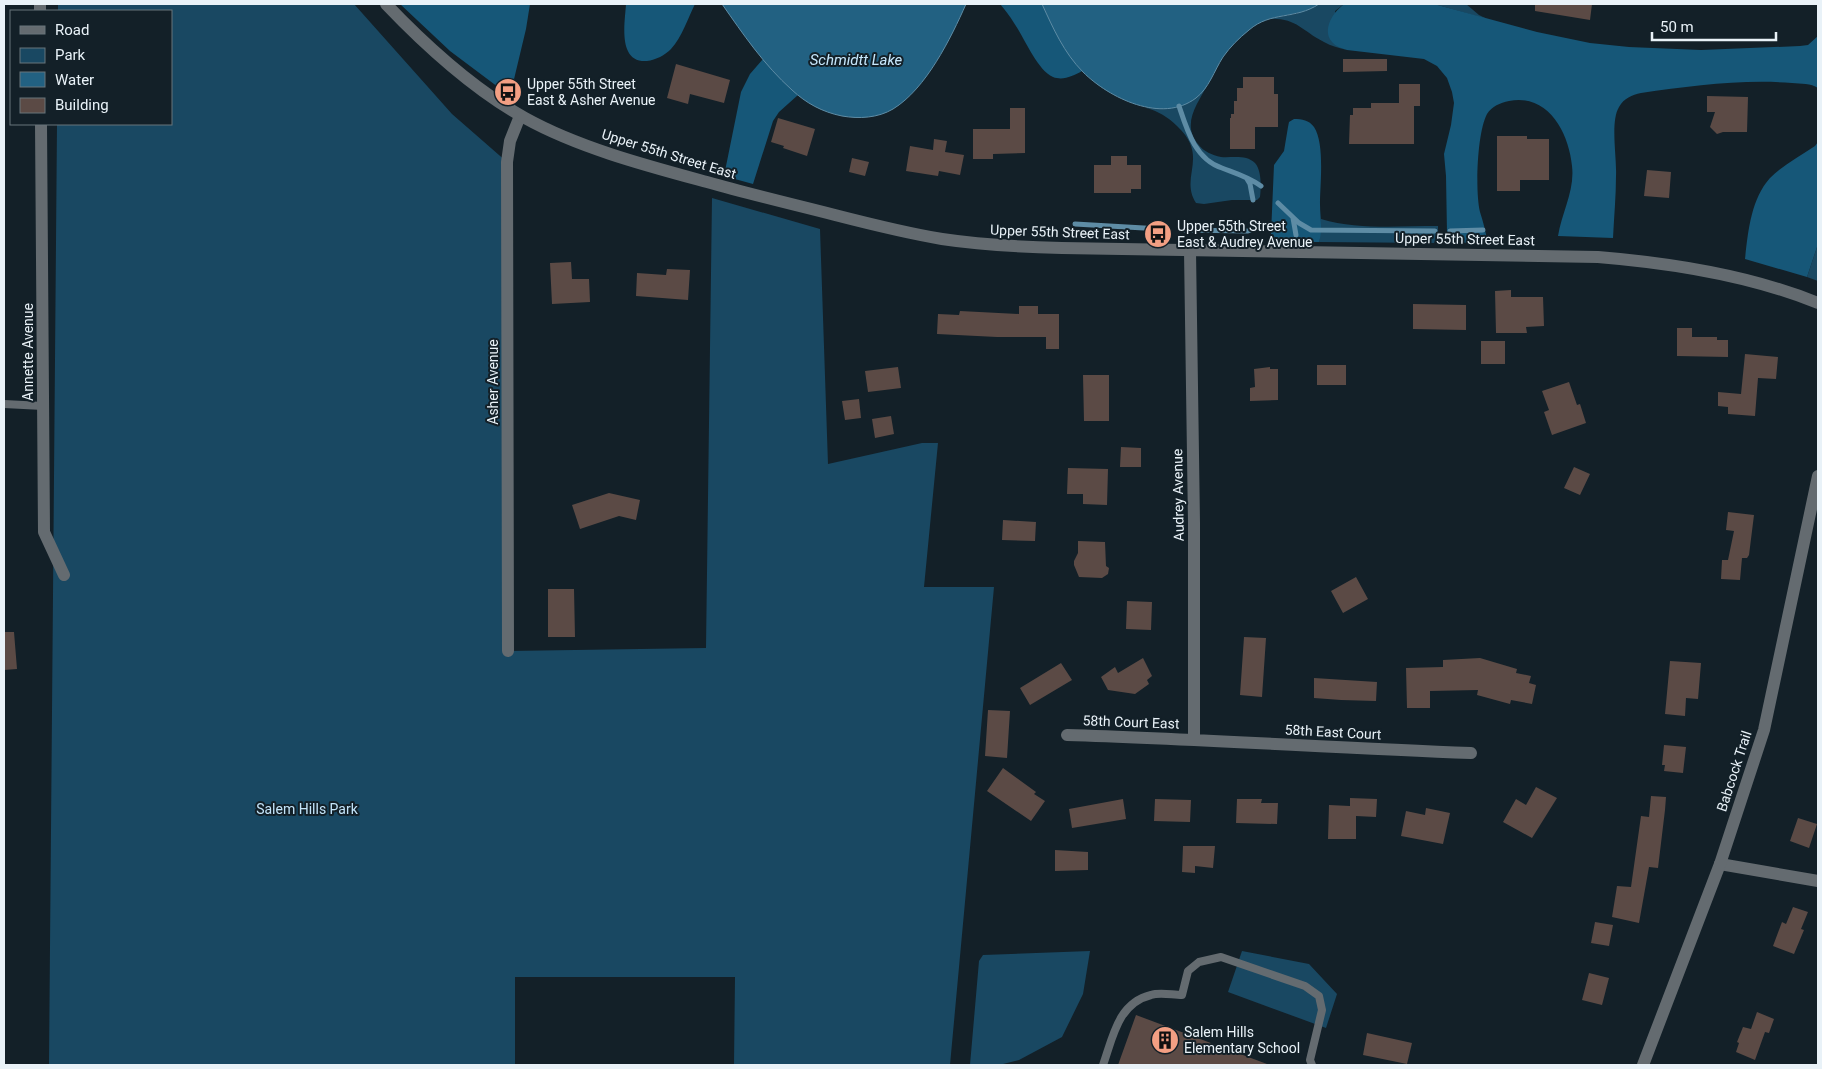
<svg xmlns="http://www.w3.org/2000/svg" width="1822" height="1069" font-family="Roboto,sans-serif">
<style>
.green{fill:#194862}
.forest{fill:#165778}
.water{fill:#226182;stroke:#5e8ca5}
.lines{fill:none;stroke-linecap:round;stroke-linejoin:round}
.stream{stroke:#5e8ca5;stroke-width:5}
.building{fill:#5b4a45}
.service{stroke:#646b70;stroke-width:8}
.minor{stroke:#646b70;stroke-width:12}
.tertiary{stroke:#646b70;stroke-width:12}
.labels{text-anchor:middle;stroke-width:4;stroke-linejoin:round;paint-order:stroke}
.poi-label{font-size:14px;fill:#e9f2f8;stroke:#132028;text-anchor:start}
.street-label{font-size:14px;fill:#e9f2f8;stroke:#132028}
.park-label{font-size:14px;fill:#c3e4f9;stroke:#132028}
.water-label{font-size:15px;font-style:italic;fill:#c7e8fd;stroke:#132028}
</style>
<rect width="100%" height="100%" fill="#132028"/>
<path class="green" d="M58 4H354L452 114 507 162 509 651 706 648 712 198 820 229 828 464 922 443H938L924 587H994L950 1065H734L735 977H515V1065H49L57 124H171V11H58Z
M1319 4H1344L1335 11 1341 48 1347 50C1339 48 1331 46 1324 42 1300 30 1297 17 1266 19L1296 14Z
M1434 4H1466L1479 15 1487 19Z
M1208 84C1198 103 1181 124 1198 144 1204 152 1212 155 1221 157 1232 158 1246 154 1255 163 1262 171 1261 188 1260 197L1257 200H1232L1204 204 1196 203C1179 176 1210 157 1177 126 1168 117 1158 111 1146 108 1170 110 1194 105 1208 84Z
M1321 219C1358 230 1399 226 1438 226V235L1434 243 1319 242Z
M1818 244V281L1807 277Z
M1090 951 1083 994 1062 1037 1019 1060 999 1065H970L979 961 983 955Z
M1242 951 1309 964 1337 994 1326 1028 1228 992Z"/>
<path class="forest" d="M400 4H530L526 29 510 96 450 51Z
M626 4H695C688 18 682 37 671 49 665 55 656 60 647 61 617 63 625 22 626 4Z
M1000 4H1042L1063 45 1082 71C1073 76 1063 81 1053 77 1037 70 1024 37 1014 23 1010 16 1005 10 1000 4Z
M1344 4H1434L1537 32 1590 43 1629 47 1701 50 1800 46 1808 45 1818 36V88C1811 83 1801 84 1792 83 1742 79 1691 86 1641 93 1632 95 1624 98 1619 107 1610 122 1617 157 1616 176 1616 196 1614 217 1613 238L1558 236C1562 212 1575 190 1572 166 1569 133 1548 93 1509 101 1500 103 1492 106 1487 114 1477 133 1475 191 1480 212 1483 222 1486 231 1487 242L1453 243 1447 233 1446 176 1444 154 1451 125 1454 103 1452 92 1447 78 1437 66 1424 59 1347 50C1318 43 1326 18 1344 4Z
M763 59 798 95 779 112 773 121 753 184 724 176 741 92 750 74Z
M1294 119C1302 119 1309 120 1314 127 1325 144 1320 184 1320 204 1320 217 1323 229 1319 242H1275L1271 234 1274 165 1284 151 1288 127 1289 122Z
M1818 142V244L1807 277 1745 259C1748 232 1751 199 1770 178 1783 165 1800 156 1815 146Z"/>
<path class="water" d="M722 4H966C951 38 926 89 893 109 878 118 859 119 842 116 822 112 806 103 792 90 764 65 743 34 722 4Z
M1042 4H1319C1295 20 1271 11 1249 30 1239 38 1230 47 1223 57 1214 71 1209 88 1196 98 1162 124 1109 98 1083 72 1064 53 1053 28 1042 4Z"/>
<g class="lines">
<path class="stream" d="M1179 106C1187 130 1195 159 1222 168 1235 173 1249 177 1261 186
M1247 179 1250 184 1253 200
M1278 203 1299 223 1311 230 1435 231
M1293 218 1296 235
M1075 224 1161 229
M1183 230 1248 231 1251 230 1252 225
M1450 231 1483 230"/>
</g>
<path class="building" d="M1535 4H1592L1590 20 1535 11Z
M1343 59H1387V71L1343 72Z
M676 64 730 80 724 103 690 94 688 104 667 98Z
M1243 77H1274V94H1278V127H1255V149H1230V118H1231V114H1234V101H1237V88H1243Z
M1399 84H1420V106H1414V144H1349L1350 115H1353V108H1371V103H1399Z
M1707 96 1748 97 1747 132H1723L1717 134 1710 127 1715 112H1707Z
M1010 108H1025V153L993 154V159H973V129H1010Z
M778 118 815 129 807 156 783 148 784 146 771 142Z
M1497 136H1527V139H1549V180H1520V191H1497Z
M934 139 947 141 945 152 964 155 960 175 939 171 938 176 906 171 910 146 933 150Z
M1111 156H1127V165H1141V189H1131V193H1094V165H1111Z
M852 158 869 162 865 176 849 172Z
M1647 170 1671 172 1669 198 1644 196Z
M571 262 572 279H589L590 302 552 304 550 263Z
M667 269 690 270 688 300 636 296 637 273 666 275Z
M1511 290V297H1543L1544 326 1526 327 1527 333H1496L1495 291Z
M1413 304 1466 305V330L1413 329Z
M1019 306H1038V314H1059V349H1046V337H997L937 334 938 314 959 315 960 311 1019 314Z
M1677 328H1692V337H1717V340H1728V357L1677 356Z
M1481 341H1505V364H1481Z
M1745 354 1778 357 1776 379 1758 378 1755 416 1728 414V407L1718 406V392L1741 394Z
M1317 365H1346V385H1317Z
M898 367 901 388 868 392 865 371Z
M1270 367V369H1278V400L1250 401V388L1255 387 1254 369Z
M1083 375H1109V421H1084Z
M1569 382 1577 405 1580 404 1586 423 1552 435 1544 412 1549 410 1542 391Z
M859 399 861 418 845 420 842 401Z
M891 416 894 434 875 438 872 419Z
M1121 447 1141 448V467H1120Z
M1574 467 1590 474 1580 495 1564 488Z
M1068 468 1108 469 1107 505 1083 504V494H1067Z
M609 493 640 500 636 520 619 516 580 529 572 505Z
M1728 512 1754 515 1749 555 1747 558H1742L1740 580 1721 579 1722 560H1728L1734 531 1726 530Z
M1003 520 1036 522 1035 541 1002 540Z
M1078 541 1105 542 1106 566 1109 568 1108 574 1102 578 1079 577 1074 565V561L1078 553Z
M1356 577 1368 599 1343 613 1331 591Z
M548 589H574L575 637H548Z
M1127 601 1152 602 1151 630 1126 629Z
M4 632H14L17 669 4 670Z
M1244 637 1266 638 1262 697 1240 695Z
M1143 658 1152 676 1147 680 1149 684 1135 694 1108 690 1101 677 1115 667 1118 673Z
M1480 658 1517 669 1516 673 1531 676 1529 683 1536 685 1532 704 1511 700 1510 704 1477 695 1478 690 1430 691V708H1407L1406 668 1443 667V660Z
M1670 661 1701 663 1698 699 1686 698 1685 716 1665 714Z
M1061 663 1072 680 1030 705 1020 688Z
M1314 678 1377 682 1376 701 1341 700 1314 698Z
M988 710 1010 711 1007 758 985 756Z
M1664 745 1686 747 1683 773 1664 771 1665 765H1662Z
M1003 768 1036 792 1034 794 1045 801 1031 821 987 791Z
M1536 787 1557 798 1532 838 1503 822 1516 799 1526 805Z
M1651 796 1666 797 1665 810 1658 868 1649 867 1639 923 1612 917 1617 886 1631 887 1641 816 1649 817Z
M1350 798 1377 799 1376 817 1356 816V839H1328L1329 805 1350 806Z
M1123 799 1126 819 1072 828 1069 809Z
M1155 799 1191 800 1190 822 1154 821Z
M1237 799H1262L1261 803H1278L1277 824 1236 823Z
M1426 808 1450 813 1443 844 1401 836 1406 811 1425 815Z
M1798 818 1817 824 1809 848 1790 841Z
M1183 846H1215L1213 868 1195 866V873L1182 872Z
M1055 850 1088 852V870L1055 871Z
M1793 907 1808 912 1801 929 1804 930 1794 954 1773 946 1782 922 1786 924Z
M1595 922 1613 925 1609 946 1591 943Z
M1589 973 1609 978 1602 1005 1582 1000Z
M1757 1012 1774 1019 1769 1033 1765 1032 1755 1060 1736 1052 1739 1043 1737 1042 1743 1027 1751 1029Z
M1136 1015 1267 1064V1065H1118Z
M1367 1033 1412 1043 1407 1064 1363 1055Z"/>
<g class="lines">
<path class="service" d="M4 404 43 406
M1103 1065C1113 1037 1118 1003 1151 995 1160 992 1172 995 1182 995L1188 971 1199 962 1221 957 1305 986 1319 996 1322 1010 1310 1060 1312 1065"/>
<path class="minor" d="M40 4V11
M41 124 44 532 64 575
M1190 251 1194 523V739
M508 651 507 162 510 141 520 116
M1067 735C1202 739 1336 748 1471 753
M1720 864 1818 881"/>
<path class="tertiary" d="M386 4C427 47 473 89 525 118 579 148 648 166 707 182 749 194 792 204 835 215 870 224 906 233 942 239 982 245 1022 247 1062 248L1598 257C1672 263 1749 275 1818 303
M1643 1065 1720 864 1764 730 1818 476"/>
</g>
<defs>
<g id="bus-disc" transform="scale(1.4375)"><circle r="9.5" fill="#f39f83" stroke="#132028"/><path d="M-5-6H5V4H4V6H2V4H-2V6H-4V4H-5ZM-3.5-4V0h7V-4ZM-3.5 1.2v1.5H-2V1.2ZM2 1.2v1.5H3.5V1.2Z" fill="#111"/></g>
<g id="building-disc" transform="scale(1.4375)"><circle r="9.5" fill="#f39f83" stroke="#132028"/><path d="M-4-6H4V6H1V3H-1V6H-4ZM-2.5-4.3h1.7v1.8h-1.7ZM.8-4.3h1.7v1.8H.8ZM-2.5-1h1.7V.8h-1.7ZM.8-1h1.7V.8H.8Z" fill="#111"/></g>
</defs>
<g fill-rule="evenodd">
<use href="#bus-disc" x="508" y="92"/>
<use href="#bus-disc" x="1158" y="234"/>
<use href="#building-disc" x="1165" y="1040"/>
</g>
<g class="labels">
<g class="poi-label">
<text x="527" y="89">Upper 55th Street<tspan x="527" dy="16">East &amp; Asher Avenue</tspan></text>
<text x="1177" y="231">Upper 55th Street<tspan x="1177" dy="16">East &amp; Audrey Avenue</tspan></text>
<text x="1184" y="1037">Salem Hills<tspan x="1184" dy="16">Elementary School</tspan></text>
</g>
<g class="street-label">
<text transform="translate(669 154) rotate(17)" y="5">Upper 55th Street East</text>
<text transform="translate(1060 232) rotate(2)" y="5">Upper 55th Street East</text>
<text transform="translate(1465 239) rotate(1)" y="5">Upper 55th Street East</text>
<text transform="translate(28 352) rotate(-90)" y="5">Annette Avenue</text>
<text transform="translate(493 382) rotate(-90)" y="5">Asher Avenue</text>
<text transform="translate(1178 495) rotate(-91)" y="5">Audrey Avenue</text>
<text transform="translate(1131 722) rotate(2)" y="5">58th Court East</text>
<text transform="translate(1333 732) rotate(3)" y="5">58th East Court</text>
<text transform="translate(1734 771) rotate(-72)" y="5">Babcock Trail</text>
</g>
<g class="park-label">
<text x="307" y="814">Salem Hills Park</text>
</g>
<g class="water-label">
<text x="856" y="65">Schmidtt Lake</text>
</g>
</g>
<rect width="1822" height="1069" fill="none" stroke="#e9f2f8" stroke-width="10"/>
<rect x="10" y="10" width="162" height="115" fill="#132028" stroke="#69747b"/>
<rect x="20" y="26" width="25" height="8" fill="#646b70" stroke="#69747b"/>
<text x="55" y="35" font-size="15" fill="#e9f2f8">Road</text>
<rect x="20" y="48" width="25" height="15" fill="#194862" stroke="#69747b"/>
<text x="55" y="60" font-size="15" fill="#e9f2f8">Park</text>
<rect x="20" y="72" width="25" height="15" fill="#226182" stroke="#69747b"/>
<text x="55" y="85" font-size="15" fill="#e9f2f8">Water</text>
<rect x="20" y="98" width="25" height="15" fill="#5b4a45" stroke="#69747b"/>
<text x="55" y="110" font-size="15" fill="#e9f2f8">Building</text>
<path d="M1652 32v8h124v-8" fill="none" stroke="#e9f2f8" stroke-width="2.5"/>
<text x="1660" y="32" font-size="15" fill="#e9f2f8" stroke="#132028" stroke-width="4" paint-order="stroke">50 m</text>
</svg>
